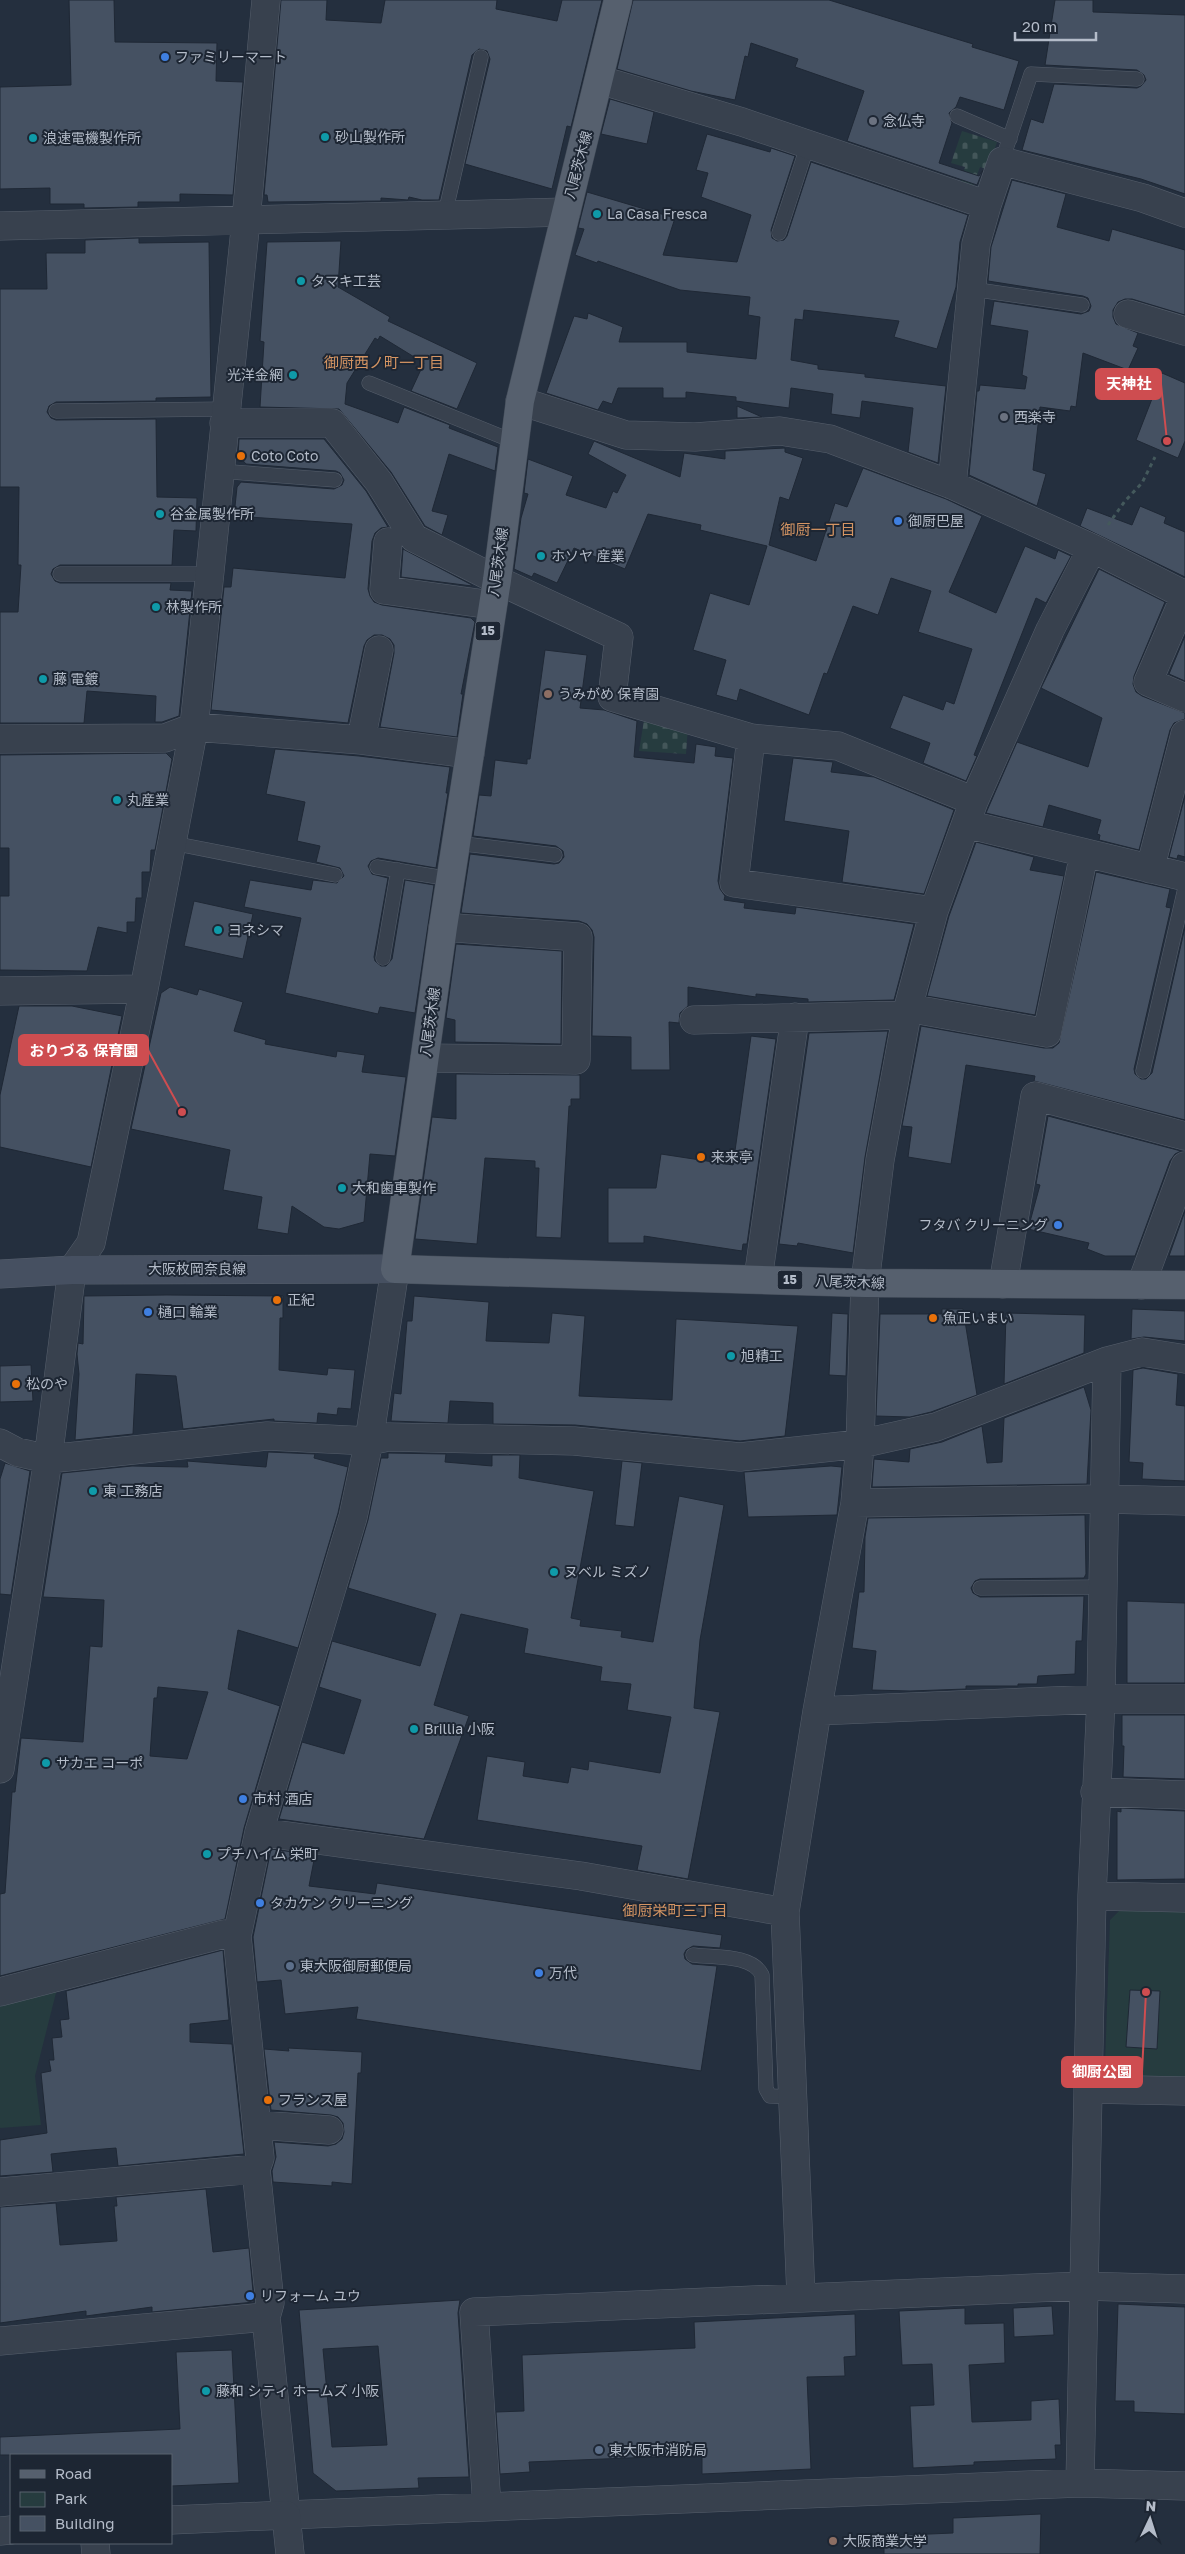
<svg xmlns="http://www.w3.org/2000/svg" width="1185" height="2554" font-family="'Golos Text','Noto Sans JP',sans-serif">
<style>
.green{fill:#263c3f}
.cemetery{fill:url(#cemetery-stones)}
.building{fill:#455162;stroke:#1f2835;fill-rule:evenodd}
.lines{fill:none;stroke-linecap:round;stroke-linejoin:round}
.service-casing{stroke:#565f6c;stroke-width:15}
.minor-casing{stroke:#565f6c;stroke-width:29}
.tertiary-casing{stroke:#565f6c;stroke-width:29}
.secondary-casing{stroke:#565f6c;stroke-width:29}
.primary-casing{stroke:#414a57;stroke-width:29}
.path{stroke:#44595c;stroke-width:3;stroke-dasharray:4 4;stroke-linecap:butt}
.service{stroke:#38414e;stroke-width:14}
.minor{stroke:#38414e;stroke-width:28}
.tertiary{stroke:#38414e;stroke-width:28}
.secondary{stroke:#465061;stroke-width:28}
.primary{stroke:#56606e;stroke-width:28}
.shop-dot{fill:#3f7fe0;stroke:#1d2633;stroke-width:2}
.worship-dot{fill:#6b7280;stroke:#1d2633;stroke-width:2}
.culture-dot{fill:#0f9aa8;stroke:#1d2633;stroke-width:2}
.food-dot{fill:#e8710a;stroke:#1d2633;stroke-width:2}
.education-dot{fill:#8d6e63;stroke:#1d2633;stroke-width:2}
.service-dot{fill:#5c6f8a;stroke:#1d2633;stroke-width:2}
.labels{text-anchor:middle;stroke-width:4;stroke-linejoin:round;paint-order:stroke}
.shield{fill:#1d2633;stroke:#878f9c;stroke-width:1}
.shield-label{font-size:12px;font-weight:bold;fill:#b4bcc9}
.poi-label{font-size:14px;fill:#b4bcc9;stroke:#1d2633;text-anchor:start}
.street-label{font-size:14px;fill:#b4bcc9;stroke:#1d2633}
.neighbourhood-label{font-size:15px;fill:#d59563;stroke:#1d2633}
.leader{fill:none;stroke:#ce4d50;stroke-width:2}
.callout-dot{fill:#ce4d50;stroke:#1d2633;stroke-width:2}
.callout{fill:#ce4d50;stroke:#ce4d50;stroke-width:2}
.callout-label{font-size:15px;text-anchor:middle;font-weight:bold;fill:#fff}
</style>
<defs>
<pattern id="cemetery-stones" width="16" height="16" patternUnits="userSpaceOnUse" patternTransform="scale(1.25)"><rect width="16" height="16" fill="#263c3f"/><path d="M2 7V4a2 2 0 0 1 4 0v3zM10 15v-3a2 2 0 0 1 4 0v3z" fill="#435659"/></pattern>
</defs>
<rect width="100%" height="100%" fill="#242f3e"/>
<path class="green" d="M1120 1910 1185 1912V2079L1119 2077 1105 2064 1110 1920Z
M58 1985 35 2076 41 2125 0 2128V1999Z"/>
<path class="cemetery" d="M962 131 997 142 988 170 980 167 973 186 961 182 965 167 951 163Z
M645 714 688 726 686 754 639 751Z"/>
<path class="building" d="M69 0H114L115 42 217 43 216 81 243 82 233 195 180 194V202H138V207L84 208V204H50V188L0 189V87L71 85Z
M281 0H327L326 20 381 23 385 0H497L496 9 557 21 562 0H602L571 127 567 126 552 189 465 164 490 59 487 51 479 49 472 55 439 200H422L409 197 408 200 381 198V201L268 202 267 195H264Z
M633 0H829L973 44 972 47 1019 61 1004 110 960 97 956 107 949 113 952 123 939 163 979 176 983 170 977 185 847 141 864 91 795 67 798 59 751 43 748 57 745 56 735 100 691 91 617 69Z
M1055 0H1093V12L1185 15V194L1141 179 1022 150 1031 119 1043 123 1054 84 1137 88 1141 86 1146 80 1144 75 1137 70 1045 65Z
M610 99 654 112 647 144 601 134Z
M707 134 770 152 771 148 795 156 771 230 772 238 777 241 784 240 787 236 811 162 968 215 960 242 956 287 937 349 894 337 899 321 804 310 803 320 795 319 791 360 818 365V369L865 374V377L946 386 938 463 908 452 913 408 862 401 860 418 831 414 833 394 791 388 789 408 736 401V397L686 392V398H663V388H618L612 404 603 401 598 410 546 393 574 316 587 319 588 313 623 327 619 342H687V352L756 359 760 317 748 315 750 297 680 290 598 261 597 263 575 255 584 229 578 228 587 192 675 218 663 255 737 262 751 215 701 197 708 173 696 170Z
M1012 180 1066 194 1057 227 1109 241 1112 229 1185 250V315L1132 299H1125L1118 302 1113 310V317L1116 324 1138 333 1133 346 1138 348 1128 370 1083 353 1076 407 1071 406 1070 411 1040 407 1033 470 1046 474 1037 506 969 475 977 391H979L980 385 1025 389 1027 377 1022 375 1028 331 990 325 994 301 1081 314 1089 311 1091 306 1088 298 1083 296 988 281 991 247Z
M139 238V243L209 242 211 397 156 398V401L56 402 49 406 47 412 51 418 56 420 156 419 157 497 197 498 196 531 174 530 172 565H60L53 569 51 574 55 581 60 583H171L170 590 192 591 179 716 162 722H155L156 696 87 691 84 723H0V612H18L21 565H18L19 487H0V289H47L46 253H85V240Z
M341 241 338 287 390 317 388 321 477 363 457 409 411 391 424 363 380 336 378 340 375 338 347 383 345 404 398 423 404 407 450 425 449 428 498 447 495 471 449 454 432 511 448 515 442 535 425 526 391 472 339 409 260 407 264 342 260 341 267 242Z
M1162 373 1185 383V441L1178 458 1136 440Z
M737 406 762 417 737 418Z
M239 439H324L366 491 388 527 381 528 375 533 372 541 368 589 370 596 374 602 382 605 471 618 475 622 461 694H463L457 737 380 727 394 653V645L390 639 382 635H374L367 640 364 646 348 723 211 710 224 587H231L233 568 345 578 352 524 234 516 237 487 241 482 334 489 342 485 344 480 340 473 336 471 246 464 238 455Z
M594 441 680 477 684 453 725 459V451L785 448V452L803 458 789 500 780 497 769 545 816 561 835 503 847 507 863 468 946 499 982 516 949 592 996 613 1025 546 1055 559 1058 550 1071 556 1046 603 1036 598 974 755 977 756 966 781 923 763 930 743 890 728 903 695 943 710 946 701 954 704 972 649 918 632 931 591 891 578 878 615 853 606 827 674 824 673 809 715 740 689 737 701 716 695 726 660 693 650 710 593 749 605 767 546 700 530 701 525 648 514 625 569 574 548 557 583 534 573 532 577 514 569 521 518 528 494 524 493 528 459 573 476 566 495 606 508 613 491 617 493 626 475 588 454Z
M1140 506 1166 517 1164 523 1185 532V577L1080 526 1087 508 1132 525Z
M403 549 472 585V586L401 577Z
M1099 569 1165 602 1134 676 1133 684 1136 692 1142 696 1185 713V719L1174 723 1170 730 1139 850 1099 840 1100 835 1097 834 1101 820 1049 805 1043 827 986 813 1017 742 1088 767 1102 718 1041 688Z
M1185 636V681L1169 674Z
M545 650 587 655 580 708 604 710 637 721 634 757 694 763 696 744 716 747 715 756 733 758 718 881 720 889 725 896 724 900 745 903 744 908 795 914 796 907 914 924 894 1000 808 1002V999L756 994V997L688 987V1006L680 1013 679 1023 669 1022 670 1070H631V1037L592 1036 594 937 592 930 587 924 579 921 461 913 470 854 554 864 559 863 564 857 563 851 556 846 473 836 479 795 491 796 495 760 527 764V759H530Z
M275 749 359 756 450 767 446 793H448L436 868 378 858 371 861 368 866 372 874 388 878 374 957 375 961 381 966H386L392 959 405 880 434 885 415 1013 380 1007 378 1014 285 993 301 918 244 907 250 880 311 890 313 880 337 883 344 876 340 868 316 862 320 846 297 841 305 802 266 794Z
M166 753 172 759 155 850H151L150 872H142V898H136L135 922H127V933L98 927 87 971 0 970V896H9V848H0V755Z
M793 758 833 762 831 772 874 777 954 810 924 894 842 882 849 831 784 821Z
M1185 796V857L1178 855 1177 859 1169 857Z
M976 842 1034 857 1030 870 1064 876 1035 1015 927 996 949 916Z
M1096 872 1170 889 1166 907 1171 908 1134 1069 1135 1074 1141 1079H1146L1152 1073 1185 927V1120L1034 1081 1035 1076 966 1065 951 1164 908 1157 912 1127 902 1126 921 1026 1044 1048H1053L1059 1043Z
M194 901 253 914 243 959 184 946Z
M456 944 562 951 561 1044 455 1042V1020L446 1018Z
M170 987 197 995 199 989 243 1002 234 1031 266 1040 265 1044 336 1057 337 1051 365 1055 362 1072 406 1077 395 1156 370 1154 364 1222 339 1229 324 1227 292 1206 288 1234 257 1229 262 1197 223 1190 230 1150 131 1129 161 993Z
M19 1006H72L122 1016 91 1167 0 1147V1095Z
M888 1031 865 1157 853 1253 798 1243 797 1246 779 1244 809 1033Z
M751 1036 776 1039 747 1244H743L742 1251 644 1236V1243H608V1188H656L661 1154 733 1165Z
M456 1074 580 1075V1099H571V1106H569L561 1238 536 1237 539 1168H535V1161L485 1158 477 1244 415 1239 432 1117 456 1119Z
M1048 1116 1181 1151 1175 1154 1170 1161 1135 1256H1105L1087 1249 1089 1243 1028 1229 1040 1185 1036 1184Z
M1185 1211V1256H1169Z
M167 1295 283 1296V1318H280L279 1370 327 1375 328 1368 355 1370 351 1409 338 1408 337 1415 318 1413 317 1423 274 1421V1419L183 1429 176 1376 136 1374 133 1434 75 1440 79 1374 77 1354 78 1343 83 1344 84 1296Z
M414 1296 489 1302 486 1341 549 1343 552 1313 585 1316 579 1396 672 1400 676 1319 798 1326 785 1436 740 1441 575 1425 493 1424V1403L450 1401 448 1423 391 1421 394 1393 401 1394 407 1321H412Z
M942 1309H963L977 1395 931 1412 910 1417 876 1416 880 1314H942Z
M1132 1309 1185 1311V1341L1144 1337 1131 1339Z
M832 1313 848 1314 846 1376 829 1375Z
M1006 1313 1085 1315 1084 1353 1004 1384Z
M31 1365 33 1401 0 1402V1366Z
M1143 1368 1178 1374 1176 1405 1185 1406V1481L1142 1479 1143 1463 1129 1462 1133 1370Z
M1084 1387 1091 1410 1087 1484 872 1487 874 1459 909 1462 910 1449 942 1442 982 1426 987 1463 1002 1462 1004 1418Z
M268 1452 315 1454 314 1458 348 1467 338 1513 298 1648 238 1630 228 1689 280 1706 244 1828 225 1919 0 1976V1894L5 1893 12 1792H15L21 1738 83 1742 90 1646 102 1647 104 1600 43 1597 62 1473 132 1466 188 1467 187 1461 266 1467ZM158 1687 208 1692 187 1759 150 1756 154 1698H157Z
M388 1453 446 1454 445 1462 492 1466V1455H520L519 1478 594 1491 571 1618 581 1620 580 1626 622 1631 621 1637 653 1642 679 1496 724 1505 700 1640 694 1708 720 1712 688 1879 637 1870 642 1846 477 1820 487 1756 525 1762 523 1776 568 1783 571 1767 588 1770 589 1761 660 1773 671 1717 627 1710 631 1684 600 1681 602 1667 524 1653 528 1629 461 1614 434 1705 469 1716 424 1839 279 1819 302 1742 344 1754 361 1700 319 1687 332 1641 420 1666 436 1614 348 1588 368 1520 381 1458H388Z
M622 1461 642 1463 634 1527 615 1525Z
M5 1463 30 1471 11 1595 0 1594V1479Z
M831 1466 842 1467 837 1515 748 1517 744 1472Z
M1085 1515 1086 1574 1084 1578 980 1579 975 1581 971 1588 973 1593 980 1597 1084 1596 1082 1641H1076L1075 1674 1038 1676 1037 1684H1018V1686H966V1689L910 1691 872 1690 876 1651 852 1648 859 1592H864L865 1537 868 1518Z
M1127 1601 1185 1603V1683H1127Z
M1122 1715H1185V1779L1123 1777 1124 1746H1122Z
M1121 1808 1185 1811V1879L1117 1880V1811L1121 1812Z
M271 1849 315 1855 309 1886 375 1894 377 1883 722 1935 720 1948 693 1946 686 1950 684 1954 685 1959 692 1964 717 1966 701 2071 356 2019 358 2007 285 2014 281 1980 257 1982 253 1937Z
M223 1950 229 2020 190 2024V2042L232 2044 244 2154 118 2166 116 2148 79 2151 51 2154 53 2172 0 2176V2140L47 2133 41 2073 51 2071 49 2060H54L52 2038 62 2037 60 2020 69 2019 66 1991Z
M1130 1990 1160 1991 1157 2049 1126 2047Z
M288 2048 362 2052 361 2073H358L352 2184 332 2182V2186L273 2182 272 2171 276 2157 274 2142 328 2146 336 2144 342 2139 344 2132 343 2123 338 2117 331 2115 271 2110 264 2049 289 2051Z
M206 2189 213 2252 249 2248 254 2302 152 2312V2307L86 2316V2311L0 2323V2207L56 2203 60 2245 117 2241 114 2206H117L116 2197Z
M460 2300 458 2313 469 2477 418 2478 419 2488 336 2491 313 2473 299 2310ZM378 2346 387 2445 332 2447 323 2349Z
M1118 2304 1185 2307V2414L1134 2412V2401H1115Z
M1052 2306 1054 2335 1014 2337 1013 2308Z
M965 2308V2324L1004 2323 1005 2363 969 2365 972 2422 1031 2420V2401L1059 2399 1061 2445H1055L1056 2459 974 2462V2465L913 2468 910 2406 934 2405 932 2364 902 2365 899 2311Z
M855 2314 856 2356 844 2357 845 2376 807 2377 811 2469 702 2474V2455L529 2462 530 2472 500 2474 496 2412 524 2411 522 2355 695 2348 694 2322Z
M232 2350 239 2483 171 2486V2455H0V2437L180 2429 176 2352Z
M1041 2514 1040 2554H884V2536L953 2533V2518Z"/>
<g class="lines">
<g class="service-casing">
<path id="service" d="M957 116 1010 139
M1002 161 1031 74 1137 79
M445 214 481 57
M779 233 808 144
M971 289 1082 305
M369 383 515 442
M56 411 226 409
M219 471 335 480
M60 574H209
M172 843 335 875
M456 843 555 855
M377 867 451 879
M383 958 398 870
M1143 1071 1185 888
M980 1588 1102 1587
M693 1955C714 1958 752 1954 762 1975L766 2089 770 2096 793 2097"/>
</g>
<g class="minor-casing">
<path id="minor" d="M600 80 742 122 987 205 1002 161 1143 198 1185 213
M0 226 566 212
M1128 314 1185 331
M520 401 626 435 695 437 780 431 830 439 952 485 1092 548 1185 595
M224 423H332L379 482 414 538 497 580 619 637 612 697 751 738 838 746 974 801
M952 485 976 244 987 205
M388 542 384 590 492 605
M1185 596 1148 682 1185 698
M751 738 734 883 934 911
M0 739 165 738 194 727 361 740 470 754
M361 740 379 650
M966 824 1185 877
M1150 869 1185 734
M0 991 144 989
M908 1008 1047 1033 1084 854
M694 1020 907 1015
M425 1058 576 1060 578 937 443 927
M395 1269 369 1441 353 1517 259 1832 237 1936 260 2158 256 2169 270 2303 266 2317 286 2515 1080 2483 1185 2486
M758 1279 795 1017
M1003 1284 1035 1096 1185 1136
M1141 1285 1185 1166
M0 1443 17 1452 48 1459 267 1436 369 1441 388 1437 574 1441 740 1457 860 1444 936 1427 1107 1361 1142 1352 1185 1359
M855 1503 1103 1499 1185 1501
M817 1711 1101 1699H1185
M0 1769 48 1459 72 1270 91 1243 144 989 194 727 246 220 266 0
M1095 1792 1185 1795
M259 1832 581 1876 785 1912
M1092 1896 1185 1898
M0 1992 224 1934 237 1936
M1088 2089 1185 2091
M257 2125 329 2130
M0 2192 256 2169
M801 2297 785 1912 817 1711 855 1503 860 1444 865 1283 880 1160 908 1008 934 911 974 801 1050 630 1092 548
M0 2341 266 2317
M1080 2483 1092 1896 1101 1699 1107 1361
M487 2507 474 2312 1082 2286 1185 2289
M95 2543 96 2554"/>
</g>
<g class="tertiary-casing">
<path id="tertiary" d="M171 2520 286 2515 290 2554
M0 2531 11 2530"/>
</g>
<g class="secondary-casing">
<path id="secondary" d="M0 1274 72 1270 395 1269"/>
</g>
<g class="primary-casing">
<path id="primary" d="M618 0 520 401 497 580 443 927 395 1269 865 1283 1185 1285"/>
</g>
<path class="path" d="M1108 525 1125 501 1142 483 1155 457"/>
<use href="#service" class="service"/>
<use href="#minor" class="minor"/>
<use href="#tertiary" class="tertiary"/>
<use href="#secondary" class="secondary"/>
<use href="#primary" class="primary"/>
</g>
<g class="shop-dot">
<circle cx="165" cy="57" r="5"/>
<circle cx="898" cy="521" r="5"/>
<circle cx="1058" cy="1225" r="5"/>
<circle cx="148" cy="1312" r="5"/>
<circle cx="243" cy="1799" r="5"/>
<circle cx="260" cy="1903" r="5"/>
<circle cx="539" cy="1973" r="5"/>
<circle cx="250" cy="2296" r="5"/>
</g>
<g class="worship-dot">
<circle cx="873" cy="121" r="5"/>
<circle cx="1004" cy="417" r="5"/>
</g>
<g class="culture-dot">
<circle cx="325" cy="137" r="5"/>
<circle cx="33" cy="138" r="5"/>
<circle cx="597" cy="214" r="5"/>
<circle cx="301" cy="281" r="5"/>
<circle cx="293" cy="375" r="5"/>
<circle cx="160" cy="514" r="5"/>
<circle cx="541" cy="556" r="5"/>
<circle cx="156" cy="607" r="5"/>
<circle cx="43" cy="679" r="5"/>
<circle cx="117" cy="800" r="5"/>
<circle cx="218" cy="930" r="5"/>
<circle cx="342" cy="1188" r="5"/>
<circle cx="731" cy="1356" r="5"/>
<circle cx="93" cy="1491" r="5"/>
<circle cx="554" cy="1572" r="5"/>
<circle cx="414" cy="1729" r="5"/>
<circle cx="46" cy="1763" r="5"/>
<circle cx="207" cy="1854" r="5"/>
<circle cx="206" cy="2391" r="5"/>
</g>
<g class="food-dot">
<circle cx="241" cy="456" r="5"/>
<circle cx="701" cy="1157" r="5"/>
<circle cx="277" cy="1300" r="5"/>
<circle cx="933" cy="1318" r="5"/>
<circle cx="16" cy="1384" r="5"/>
<circle cx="268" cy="2100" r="5"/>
</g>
<g class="education-dot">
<circle cx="548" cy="694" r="5"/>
<circle cx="833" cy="2541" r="5"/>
</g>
<g class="service-dot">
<circle cx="290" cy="1966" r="5"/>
<circle cx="599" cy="2450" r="5"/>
</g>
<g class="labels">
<g class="shield">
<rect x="475.5" y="621.5" width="25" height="19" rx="4"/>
<rect x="777.5" y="1270.5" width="25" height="19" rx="4"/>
</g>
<g class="shield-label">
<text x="488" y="635">15</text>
<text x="790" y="1284">15</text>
</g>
<g class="poi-label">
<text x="175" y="62">ファミリーマート</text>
<text x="883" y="126">念仏寺</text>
<text x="335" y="142">砂山製作所</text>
<text x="43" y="143">浪速電機製作所</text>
<text x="607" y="219">La Casa Fresca</text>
<text x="311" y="286">タマキ工芸</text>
<text x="283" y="380" text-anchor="end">光洋金網</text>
<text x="1014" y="422">西楽寺</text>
<text x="251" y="461">Coto Coto</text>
<text x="170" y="519">谷金属製作所</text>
<text x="908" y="526">御厨巴屋</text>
<text x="551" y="561">ホソヤ 産業</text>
<text x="166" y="612">林製作所</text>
<text x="53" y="684">藤 電鍍</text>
<text x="558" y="699">うみがめ 保育園</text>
<text x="127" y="805">丸産業</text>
<text x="228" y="935">ヨネシマ</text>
<text x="711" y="1162">来来亭</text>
<text x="352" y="1193">大和歯車製作</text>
<text x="1048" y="1230" text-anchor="end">フタバ クリーニング</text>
<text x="287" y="1305">正紀</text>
<text x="158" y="1317">樋口 輪業</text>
<text x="943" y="1323">魚正いまい</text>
<text x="741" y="1361">旭精工</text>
<text x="26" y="1389">松のや</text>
<text x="103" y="1496">東 工務店</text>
<text x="564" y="1577">ヌベル ミズノ</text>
<text x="424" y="1734">Brillia 小阪</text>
<text x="56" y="1768">サカエ コーポ</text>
<text x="253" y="1804">市村 酒店</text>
<text x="217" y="1859">プチハイム 栄町</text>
<text x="270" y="1908">タカケン クリーニング</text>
<text x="300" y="1971">東大阪御厨郵便局</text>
<text x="549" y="1978">万代</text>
<text x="278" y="2105">フランス屋</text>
<text x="260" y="2301">リフォーム ユウ</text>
<text x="216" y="2396">藤和 シティ ホームズ 小阪</text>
<text x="609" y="2455">東大阪市消防局</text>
<text x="843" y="2546">大阪商業大学</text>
</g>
<g class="street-label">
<text transform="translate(578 165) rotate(-75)" y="5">八尾茨木線</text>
<text transform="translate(498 562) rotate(-82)" y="5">八尾茨木線</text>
<text transform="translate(430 1022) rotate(-82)" y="5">八尾茨木線</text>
<text x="197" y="1274">大阪枚岡奈良線</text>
<text transform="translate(850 1282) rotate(2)" y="5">八尾茨木線</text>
</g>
<g class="neighbourhood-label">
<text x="384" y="368">御厨西ノ町一丁目</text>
<text x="818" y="535">御厨一丁目</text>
<text x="675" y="1916">御厨栄町三丁目</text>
</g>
</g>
<path class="leader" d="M1167 441L1161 384M182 1112L148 1050M1146 1992L1142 2072"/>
<g class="callout-dot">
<circle cx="1167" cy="441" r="5"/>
<circle cx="182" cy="1112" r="5"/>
<circle cx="1146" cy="1992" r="5"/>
</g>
<g class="callout">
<rect x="1096" y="369" width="65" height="30" rx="5"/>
<rect x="19" y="1035" width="129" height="30" rx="5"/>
<rect x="1062" y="2057" width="80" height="30" rx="5"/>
</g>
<g class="callout-label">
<text x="1129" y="389">天神社</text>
<text x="84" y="1056">おりづる 保育園</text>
<text x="1102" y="2077">御厨公園</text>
</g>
<rect x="10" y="2454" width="162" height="90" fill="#1d2633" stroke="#59626f"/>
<rect x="20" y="2470" width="25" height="8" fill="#56606e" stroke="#59626f"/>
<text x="55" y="2479" font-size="15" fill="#b4bcc9">Road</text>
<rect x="20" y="2492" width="25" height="15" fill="#263c3f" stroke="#59626f"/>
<text x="55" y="2504" font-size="15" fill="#b4bcc9">Park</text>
<rect x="20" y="2516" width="25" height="15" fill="#455162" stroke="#59626f"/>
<text x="55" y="2529" font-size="15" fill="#b4bcc9">Building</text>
<g transform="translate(1150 2519) rotate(4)" stroke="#1d2633" stroke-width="4" paint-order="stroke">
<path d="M0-4L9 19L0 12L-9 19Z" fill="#b4bcc9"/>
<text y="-8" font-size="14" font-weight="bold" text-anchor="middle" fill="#b4bcc9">N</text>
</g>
<path d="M1015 32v8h81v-8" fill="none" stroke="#b4bcc9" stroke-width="2.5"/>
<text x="1022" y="32" font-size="15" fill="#b4bcc9" stroke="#1d2633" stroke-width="4" paint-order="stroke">20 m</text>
</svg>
